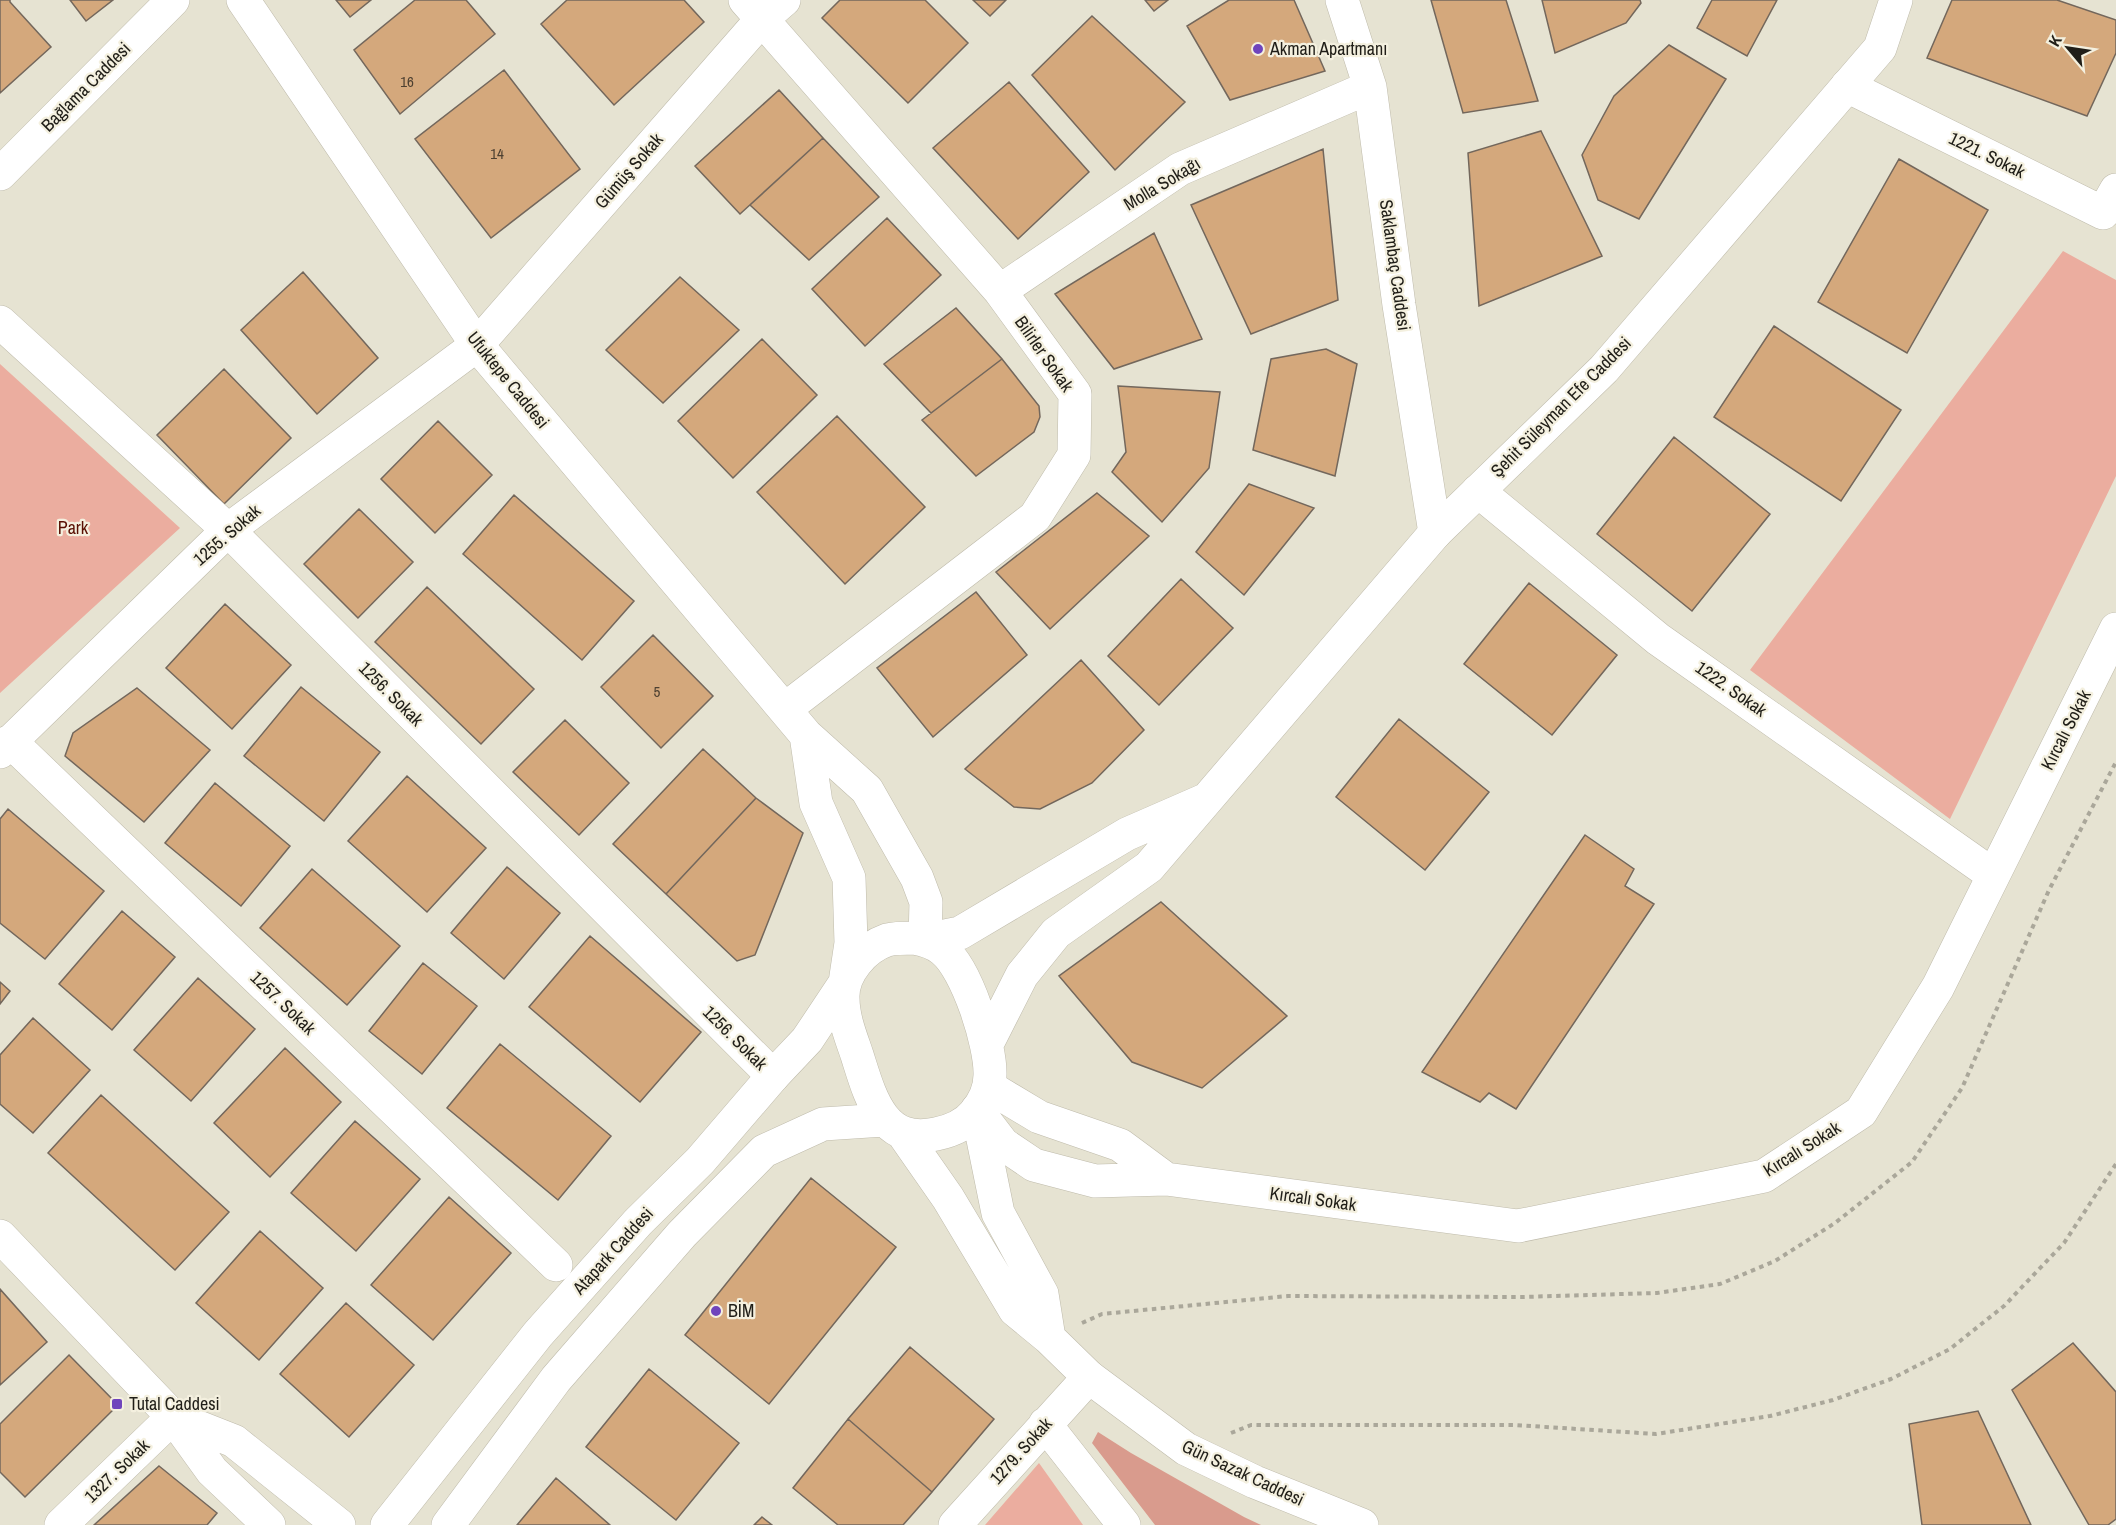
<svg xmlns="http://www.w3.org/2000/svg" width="2116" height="1525" font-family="'Archivo Narrow',sans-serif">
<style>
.green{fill:#ebad9f}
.forest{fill:#d99b8d}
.building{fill:#d4a87c;stroke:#73675c;stroke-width:1.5}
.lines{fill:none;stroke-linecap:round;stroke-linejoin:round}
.minor-casing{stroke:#bfbbab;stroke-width:34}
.tertiary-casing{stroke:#bfbbab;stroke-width:34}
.path{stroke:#aaa79a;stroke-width:4;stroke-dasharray:4.5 4.5;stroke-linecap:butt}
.minor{stroke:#fff;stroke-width:33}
.tertiary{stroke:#fff;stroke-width:33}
.poi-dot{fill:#6f44bc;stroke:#f4f0df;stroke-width:2}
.labels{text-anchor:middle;stroke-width:4.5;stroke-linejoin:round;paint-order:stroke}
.number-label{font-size:15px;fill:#4d4031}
.poi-label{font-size:18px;fill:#201e18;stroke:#f4f0df;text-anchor:start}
.street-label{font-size:18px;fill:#201e18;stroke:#f4f0df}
.park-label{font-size:18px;fill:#591003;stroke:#f4f0df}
</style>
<rect width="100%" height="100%" fill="#e6e3d2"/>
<path class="green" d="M2063 251 2116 280V476L1950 819 1750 670Z
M0 364 180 528 0 693Z
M1039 1463 1083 1525H985Z"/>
<path class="forest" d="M1098 1432 1131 1453 1244 1517 1261 1525H1155L1092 1443Z"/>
<path class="building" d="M0 0H10V2L51 47 0 93Z
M70 0H113L86 21Z
M336 0H371L350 17Z
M415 0H466L495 34 400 114 354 50Z
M567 0H684L704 22 614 105 541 24Z
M840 0H925L968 43 908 103 822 18Z
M973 0H1006L990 16Z
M1145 0H1168L1154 11Z
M1229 0H1294L1325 71 1230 100 1187 26Z
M1431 0H1506L1538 101 1463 113Z
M1542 0H1640L1641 3 1626 23 1555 53Z
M1712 0H1777L1747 56 1697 28Z
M1952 0H2057L2116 20V53L2087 116 1927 58Z
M1092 16 1185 102 1115 170 1032 75Z
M1669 45 1726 79 1639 219 1598 200 1582 155 1614 96Z
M504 70 580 169 491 238 415 139Z
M1009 82 1089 172 1018 239 933 148Z
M779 90 823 138 740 214 695 166Z
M1541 131 1602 256 1479 306 1468 153Z
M823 138 879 197 809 260 750 205Z
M1323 149 1338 300 1251 334 1191 205Z
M1899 159 1988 210 1907 353 1818 302Z
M887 218 941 275 865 346 812 289Z
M1154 233 1202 339 1114 369 1055 294Z
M303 272 378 358 317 414 241 330Z
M680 277 739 330 663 403 606 350Z
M956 308 1002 359 931 413 884 364Z
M1774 326 1901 410 1841 501 1714 417Z
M762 339 817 395 733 478 678 421Z
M1326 349 1357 364 1335 476 1253 450 1271 359Z
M1002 359 1039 406 1040 417 1034 432 976 476 922 420Z
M224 369 291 438 224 504 157 435Z
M1118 386 1220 392 1209 468 1162 522 1112 472 1126 452Z
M837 416 925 507 845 584 757 492Z
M438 421 492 475 435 533 381 479Z
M1674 437 1770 514 1692 611 1597 534Z
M1249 484 1314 508 1244 595 1196 552Z
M1097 493 1149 536 1050 629 996 572Z
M514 495 634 601 582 660 463 554Z
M359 509 413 562 358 618 304 564Z
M1181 579 1233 628 1159 705 1108 656Z
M1529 583 1617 655 1552 735 1464 664Z
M427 587 534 689 481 744 375 642Z
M976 592 1027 655 933 737 877 668Z
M225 604 291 665 232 729 166 668Z
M653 635 713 696 661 748 601 687Z
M1081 660 1144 730 1092 783 1040 809 1014 807 965 769Z
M301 687 380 752 324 821 244 756Z
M137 688 210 750 144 822 65 756 73 733Z
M1399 719 1489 792 1425 870 1336 797Z
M565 720 629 783 579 835 513 772Z
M703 749 756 798 666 894 613 844Z
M407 776 486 848 427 912 348 841Z
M215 783 290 846 241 906 165 843Z
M756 798 803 833 755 955 737 961 666 894Z
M8 809 104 891 45 959 0 923V819Z
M1585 835 1634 869 1625 886 1654 904 1516 1109 1489 1093 1480 1102 1422 1072Z
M507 867 560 913 504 979 451 933Z
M312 869 400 946 347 1005 260 928Z
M1161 902 1287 1016 1202 1088 1132 1062 1059 976Z
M122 911 175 957 112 1030 59 984Z
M590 936 701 1032 640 1102 529 1007Z
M423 963 477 1006 422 1074 369 1031Z
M198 978 255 1029 191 1101 134 1050Z
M0 982 10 991 0 1004Z
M33 1018 90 1070 33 1133 0 1104V1055Z
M500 1044 611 1136 558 1200 447 1108Z
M285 1048 341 1102 270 1177 214 1123Z
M101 1095 229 1212 175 1270 48 1153Z
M355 1121 420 1179 356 1251 291 1193Z
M811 1178 896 1247 769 1404 685 1335Z
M449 1197 511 1253 433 1340 371 1285Z
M260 1231 323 1288 259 1360 196 1303Z
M0 1289 47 1342 0 1385Z
M346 1303 414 1365 349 1437 280 1374Z
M2073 1343 2116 1392V1519L2108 1525H2089L2012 1390Z
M910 1347 994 1419 932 1492 848 1419Z
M69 1355 118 1405 25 1497 0 1472V1424Z
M649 1369 739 1443 676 1520 586 1447Z
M1978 1411 2031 1525H1922L1909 1424Z
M848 1419 932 1492 903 1525H838L793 1488Z
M159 1466 217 1513 207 1525H94Z
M556 1478 610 1525H517Z
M762 1517 772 1525H754Z"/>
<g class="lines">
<g class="minor-casing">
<path id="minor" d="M745 0 1000 291 1075 394 1074 455 1035 517 785 709
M1342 0 1370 87 1399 305 1435 533
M1847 86 2103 213 2116 190
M0 174 173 0
M1000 291 1180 169 1370 87
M0 322 228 530 773 1076
M1478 491 1658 639 1993 875
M10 741 556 1265
M0 752 228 530 477 345 762 19 784 0
M989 1087 1039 1117 1120 1145 1166 1179
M977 1110 1003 1144 1034 1165 1095 1181 1166 1179 1518 1226 1764 1176 1861 1112 1938 987 2116 629
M0 1236 173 1417 212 1471 269 1525
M173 1417 234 1441 339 1525
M1045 1424 1124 1525
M61 1525 173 1417
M955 1525 1089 1377"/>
</g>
<g class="tertiary-casing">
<path id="tertiary" d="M243 0 477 345 806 735 867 790 917 878 926 902 925 940 960 933 1127 834 1205 800
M914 938C925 940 935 943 943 950 967 969 991 1045 990 1075 990 1089 984 1102 975 1113 966 1124 951 1131 936 1134 882 1146 870 1096 857 1055 851 1037 843 1018 843 998 842 973 864 948 887 940 895 938 906 938 914 938Z
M987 1044 1022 975 1056 933 1149 867 1435 533 1604 369 1880 48 1896 0
M977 1110 998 1213 1042 1294 1049 1338
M902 1132 948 1198 1015 1310 1049 1338 1089 1377 1186 1449 1255 1482 1362 1525
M387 1525 538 1334 638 1222 700 1161 773 1076 807 1040 845 983 851 943 849 878 816 803 806 735
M448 1525 556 1379 682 1234 764 1151 823 1124 884 1120"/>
</g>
<path class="path" d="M1082 1323 1102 1314 1288 1296 1521 1297 1657 1293 1720 1284 1775 1261 1835 1223 1912 1162 1962 1088 2049 890 2116 762
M1231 1433 1251 1425H1515L1656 1434 1770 1416 1833 1400 1891 1379 1950 1349 2004 1306 2064 1243 2116 1164"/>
<use href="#minor" class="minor"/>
<use href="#tertiary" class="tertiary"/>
</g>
<g class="poi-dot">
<circle cx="1258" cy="49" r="6"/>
<circle cx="716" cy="1311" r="6"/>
<rect x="111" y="1398" width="12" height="12" rx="3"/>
</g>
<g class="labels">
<g class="number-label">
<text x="407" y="87">16</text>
<text x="497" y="159">14</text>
<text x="657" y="697">5</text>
</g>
<g class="poi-label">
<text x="1270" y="55">Akman Apartmanı</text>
<text x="728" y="1317">BİM</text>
<text x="129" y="1410">Tutal Caddesi</text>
</g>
<g class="street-label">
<text transform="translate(86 87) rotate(-45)" y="6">Bağlama Caddesi</text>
<text transform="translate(1987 155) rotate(26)" y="6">1221. Sokak</text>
<text transform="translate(629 171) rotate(-49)" y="6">Gümüş Sokak</text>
<text transform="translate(1162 184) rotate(-31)" y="6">Molla Sokağı</text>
<text transform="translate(1395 265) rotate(82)" y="6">Saklambaç Caddesi</text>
<text transform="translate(1044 354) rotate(55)" y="6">Bilirler Sokak</text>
<text transform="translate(508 380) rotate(51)" y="6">Ufuktepe Caddesi</text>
<text transform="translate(1561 407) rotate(-45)" y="6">Şehit Süleyman Efe Caddesi</text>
<text transform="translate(227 535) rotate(-41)" y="6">1255. Sokak</text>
<text transform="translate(1731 689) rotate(35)" y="6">1222. Sokak</text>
<text transform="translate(391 694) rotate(45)" y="6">1256. Sokak</text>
<text transform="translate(2066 730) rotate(-63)" y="6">Kırcalı Sokak</text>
<text transform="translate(283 1003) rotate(44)" y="6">1257. Sokak</text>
<text transform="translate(735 1038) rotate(45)" y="6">1256. Sokak</text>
<text transform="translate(1802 1149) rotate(-32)" y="6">Kırcalı Sokak</text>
<text transform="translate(1313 1199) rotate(8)" y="6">Kırcalı Sokak</text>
<text transform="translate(613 1251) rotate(-48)" y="6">Atapark Caddesi</text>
<text transform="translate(1021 1451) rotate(-48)" y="6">1279. Sokak</text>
<text transform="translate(117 1471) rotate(-44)" y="6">1327. Sokak</text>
<text transform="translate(1243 1473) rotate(25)" y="6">Gün Sazak Caddesi</text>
</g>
<g class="park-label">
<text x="73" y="534">Park</text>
</g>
</g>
<g transform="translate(2068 48) rotate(299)" stroke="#f4f0df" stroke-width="4.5" paint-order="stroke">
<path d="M0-4.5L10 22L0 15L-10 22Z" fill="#201e18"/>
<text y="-9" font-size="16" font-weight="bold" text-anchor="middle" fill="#201e18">K</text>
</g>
</svg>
